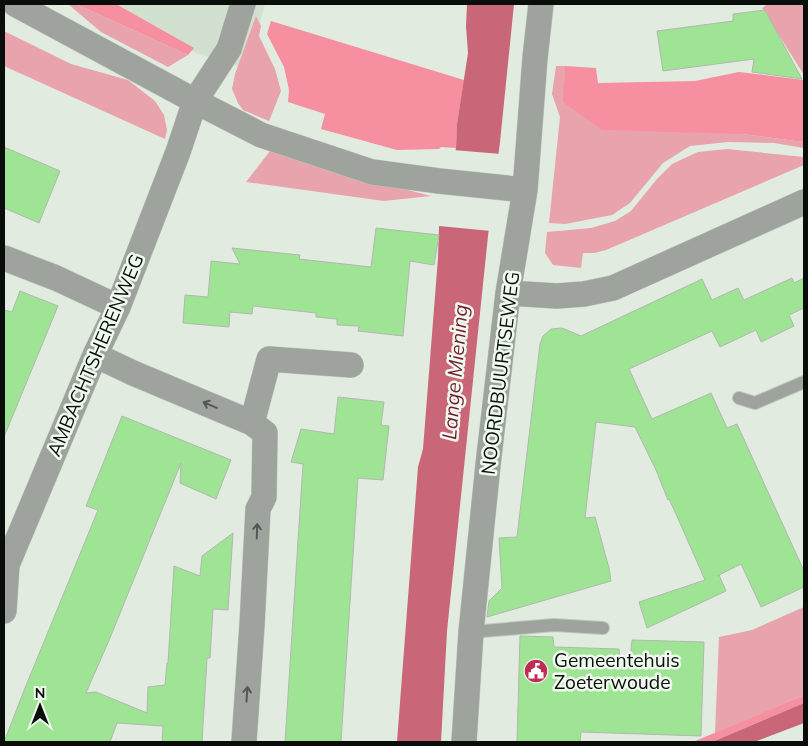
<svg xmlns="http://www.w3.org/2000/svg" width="808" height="746" font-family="Mulish,sans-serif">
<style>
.built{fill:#d2e1cf}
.green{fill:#e9a3ac}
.forest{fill:#f68f9f}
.water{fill:#c96677}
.pier{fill:#e1ebe0}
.building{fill:#9fe395;stroke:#b0b9ae}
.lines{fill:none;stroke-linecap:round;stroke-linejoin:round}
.service-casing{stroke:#bfc8be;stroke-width:14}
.minor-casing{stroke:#bfc8be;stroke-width:26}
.service{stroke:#9fa39e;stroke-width:12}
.minor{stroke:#9fa39e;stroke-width:25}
.oneway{stroke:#545854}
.labels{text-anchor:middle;stroke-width:5;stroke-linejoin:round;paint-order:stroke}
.street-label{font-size:19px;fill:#0a0e0a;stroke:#eff9ed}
.poi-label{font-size:19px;fill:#0a0e0a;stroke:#eff9ed;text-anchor:start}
.water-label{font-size:20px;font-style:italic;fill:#741931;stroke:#eff9ed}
</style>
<rect width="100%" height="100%" fill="#e1ebe0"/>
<path class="built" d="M105 4H265L247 69 196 53Z"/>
<path class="green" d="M68 4H76L188 55 168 67 101 32Z
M768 4H804V75L762 8Z
M256 16 261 26 259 36 275 69 281 91 269 121 243 110 238 103 232 89 235 74Z
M4 31 71 64 128 80 155 101 164 115 167 130 165 139 4 66Z
M556 66H565L564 102 742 134 804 142V148L774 143 728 142 690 146 663 163 630 203 612 215 565 224 549 223 560 117 552 94Z
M727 149 804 157V165L606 250 594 253H583L581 268 553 265 545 253 547 232 591 228 615 221 631 211 657 179 672 164 698 152Z
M270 151 388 185 431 196 384 201 246 182Z
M804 607V695L715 733 719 637 752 630Z"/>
<path class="forest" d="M76 4H116L194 48 188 55Z
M271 21 464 80 457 124 456 148 441 147 439 149 397 150 321 129 325 114 288 102 289 90 284 67 267 34Z
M565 66 596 68 598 83 695 81 739 72 804 80V142L742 134 602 130 563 102Z
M804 695V703L712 742H693Z"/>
<path class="water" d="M467 4H514L500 142 488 236 447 631 441 742H397L418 467 423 449 438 258 439 227 456 148 457 124 468 53 466 26Z
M804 703V723L754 742H712Z"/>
<path class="pier" d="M453 150 501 154 491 231 439 226 438 231H437Z"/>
<path class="building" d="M765 10 802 79 752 72 754 59 663 71 657 31 733 21V14Z
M4 147 60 171 39 223 4 208Z
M376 228 439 235 434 265 410 261 403 336 358 331 359 326 337 325V319L316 317V313L253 306 252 314 230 312 229 327 183 323 185 295 208 297 211 261 240 264 232 248 300 255 299 259 371 267Z
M792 278 794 283 804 278V308L789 315 794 326 761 342 756 330 720 347 712 331 629 369 652 419 711 393 727 428 737 424 804 571V587L761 607 741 564 717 576 719 575 726 591 647 628 639 602 705 580 676 514 669 499 668 500 656 470 635 427 596 422 585 518 595 517 609 568 611 581 487 617 489 601 502 588 499 538 517 537 540 344 543 336 551 329 562 328 581 336 702 279 712 300 738 288 744 300Z
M20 291 58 306 4 437V310L12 312Z
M338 397 384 402 381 425 389 426 383 480 358 478 341 742H285L303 464 291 462 301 429 334 434Z
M122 416 231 460 216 499 180 483 181 463 110 638 86 693 96 692 147 713 148 687 165 685 167 663H168L174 566 200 576 202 556 233 533 228 610 213 609 210 658H207L202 742H162L163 726 117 723 110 742H4L25 688 98 510 86 506Z
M520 636 553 637 554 647 619 649 620 660H630L632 640 704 642 701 736 581 732 580 742H517Z"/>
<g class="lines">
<g class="service-casing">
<path id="service" d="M739 398 755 403 804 382
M471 632 554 625 603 628"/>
</g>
<g class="minor-casing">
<path id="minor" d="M15 4 195 101 261 135 372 172 439 181 525 190
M4 258 56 278 118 307
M508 293 557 296 584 294 613 288 804 202
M95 355 133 373 252 423 265 433 264 497 258 509 252 625 244 742
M252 423 269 359 351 365
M4 611 7 565 95 355 118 307 178 152 195 101 229 49 243 4
M464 742 471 632 488 465 508 293 525 190 535 58 541 4"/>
</g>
<use href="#service" class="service"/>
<use href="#minor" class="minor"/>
</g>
<defs><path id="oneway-shaft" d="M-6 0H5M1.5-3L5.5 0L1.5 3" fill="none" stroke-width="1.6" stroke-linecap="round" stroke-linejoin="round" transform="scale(1.25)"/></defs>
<g class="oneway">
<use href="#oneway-shaft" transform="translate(210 405) rotate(-157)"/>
<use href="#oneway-shaft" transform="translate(257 531) rotate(-88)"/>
<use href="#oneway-shaft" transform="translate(247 694) rotate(-86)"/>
</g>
<defs>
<g id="civic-disc" transform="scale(1.25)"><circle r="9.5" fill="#be2e54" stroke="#eff9ed"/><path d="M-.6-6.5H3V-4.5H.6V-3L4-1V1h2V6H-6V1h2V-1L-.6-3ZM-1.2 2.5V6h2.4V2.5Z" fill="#fff"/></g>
</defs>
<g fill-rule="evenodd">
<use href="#civic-disc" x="536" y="671"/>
</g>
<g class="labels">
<g class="street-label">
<text transform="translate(95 355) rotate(-67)" y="7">AMBACHTSHERENWEG</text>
<text transform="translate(500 373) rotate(-83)" y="7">NOORDBUURTSEWEG</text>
</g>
<g class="poi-label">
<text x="554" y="667">Gemeentehuis<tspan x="554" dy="22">Zoeterwoude</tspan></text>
</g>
<g class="water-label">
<text transform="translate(455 372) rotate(-85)" y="7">Lange Miening</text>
</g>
</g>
<rect width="808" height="746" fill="none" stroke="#0a0e0a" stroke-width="10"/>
<g transform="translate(40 706)" stroke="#eff9ed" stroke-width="4" paint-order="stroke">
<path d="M0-4L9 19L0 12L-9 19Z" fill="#0a0e0a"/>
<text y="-8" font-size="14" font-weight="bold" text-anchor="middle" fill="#0a0e0a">N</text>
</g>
</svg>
